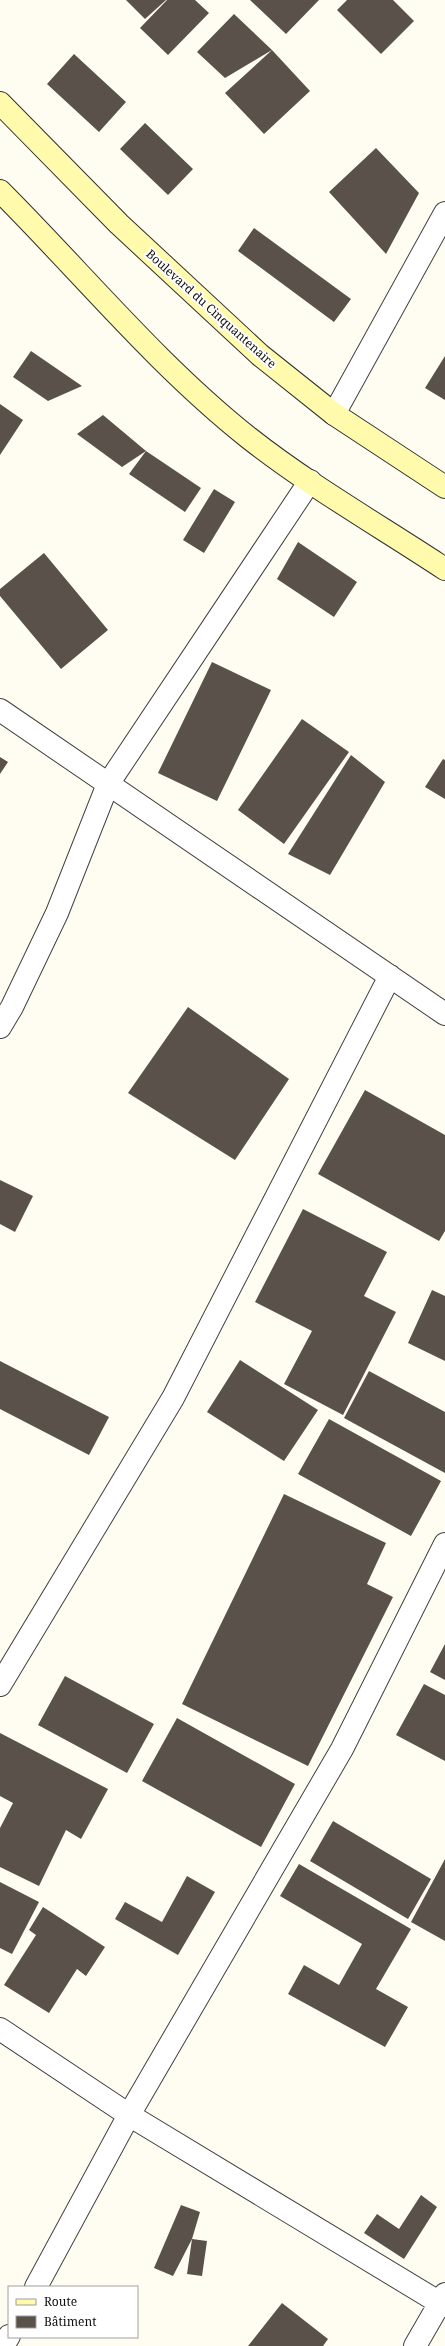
<svg xmlns="http://www.w3.org/2000/svg" width="445" height="2346" font-family="'Noto Serif',serif">
<style>
.building{fill:#59514a}
.lines{fill:none;stroke-linecap:round;stroke-linejoin:round}
.street-casing{stroke:#424242;stroke-width:24}
.secondary-casing{stroke:#313131;stroke-width:24}
.street{stroke:#fff;stroke-width:22}
.secondary{stroke:#fffaac;stroke-width:22}
.labels{text-anchor:middle;stroke-width:4;stroke-linejoin:round;paint-order:stroke}
.street-label{font-size:12px;fill:#0f0f0f;stroke:#fff}
</style>
<rect width="100%" height="100%" fill="#fffdf1"/>
<path class="building" d="M126 0H166L145 19Z
M167 0H195L209 13 168 55 140 28Z
M250 0H319L286 34Z
M347 0H393L414 21 381 54 337 10Z
M234 14 272 50 225 78 197 52Z
M272 50 310 91 264 134 225 93Z
M74 54 126 102 99 132 47 84Z
M145 123 193 169 168 195 120 149Z
M376 148 419 193 386 254 329 192Z
M254 228 351 299 334 322 238 251Z
M31 351 82 386 48 401 13 377Z
M445 356V400L425 388Z
M0 404 23 420 0 455Z
M103 415 146 451 122 467 77 434Z
M146 451 201 488 185 512 129 474Z
M214 489 235 502 204 553 183 540Z
M298 542 357 582 334 617 277 579Z
M44 553 108 630 61 669 0 596V589Z
M212 662 271 690 217 801 158 773Z
M302 719 349 752 284 844 238 810Z
M351 755 385 782 330 875 288 854Z
M0 757 8 762 0 774Z
M443 759 445 760V799L425 787Z
M188 1007 289 1079 235 1160 128 1093Z
M365 1090 445 1135V1231L439 1241 318 1174Z
M0 1180 33 1196 15 1232 0 1224Z
M303 1209 387 1252 364 1296 396 1312 343 1415 284 1384 312 1331 255 1302Z
M432 1290 445 1296V1361L408 1343Z
M240 1360 318 1410 284 1461 207 1412Z
M0 1361 109 1417 89 1455 0 1409Z
M369 1371 445 1412V1473L344 1418Z
M329 1419 441 1481 411 1536 298 1474Z
M284 1494 386 1543 367 1584 393 1597 308 1766 182 1704Z
M445 1644V1680L430 1672Z
M65 1676 154 1724 127 1773 38 1725Z
M424 1684 445 1695V1761L396 1735Z
M177 1718 295 1784 261 1847 142 1781Z
M0 1733 108 1789 81 1839 66 1830 39 1886 0 1867V1828L13 1803 0 1796Z
M333 1821 431 1879 408 1919 310 1861Z
M445 1859V1941L411 1922Z
M299 1864 411 1929 376 1989 408 2007 385 2047 288 1994 304 1965 339 1985 362 1944 280 1896Z
M187 1876 215 1892 178 1955 115 1919 125 1902 162 1922Z
M0 1882 39 1902 12 1954 0 1948Z
M43 1907 105 1947 86 1976 77 1969 49 2013 4 1985 36 1935 29 1930Z
M421 2195 437 2207 404 2259 364 2233 377 2214 399 2229Z
M181 2205 200 2212 192 2239 173 2276 154 2268Z
M192 2239 207 2241 202 2276 187 2274Z
M282 2303 328 2339 323 2346H248Z"/>
<g class="lines">
<g class="street-casing">
<path id="street" d="M334 414 445 213
M0 710 445 1014
M0 1027 12 1007 57 913 108 784 310 481
M0 1685 173 1398 390 976
M0 2029 129 2115 445 2306
M36 2287 129 2115 342 1749 445 1544
M3 2346 9 2336
M415 2346 445 2294"/>
</g>
<g class="secondary-casing">
<path id="secondary" d="M0 103 119 224 260 355 334 414 445 487
M0 191C83 274 157 365 249 438 310 486 380 526 445 569"/>
</g>
<use href="#street" class="street"/>
<use href="#secondary" class="secondary"/>
</g>
<g class="labels">
<g class="street-label">
<text transform="translate(211 309) rotate(42)" y="4">Boulevard du Cinquantenaire</text>
</g>
</g>
<rect x="8" y="2286" width="130" height="52" fill="#ffffff" stroke="#9f9f9f"/>
<rect x="16" y="2299" width="20" height="6" fill="#fffaac" stroke="#9f9f9f"/>
<text x="44" y="2306" font-size="12" fill="#0f0f0f">Route</text>
<rect x="16" y="2316" width="20" height="12" fill="#59514a" stroke="#9f9f9f"/>
<text x="44" y="2326" font-size="12" fill="#0f0f0f">Bâtiment</text>
</svg>
